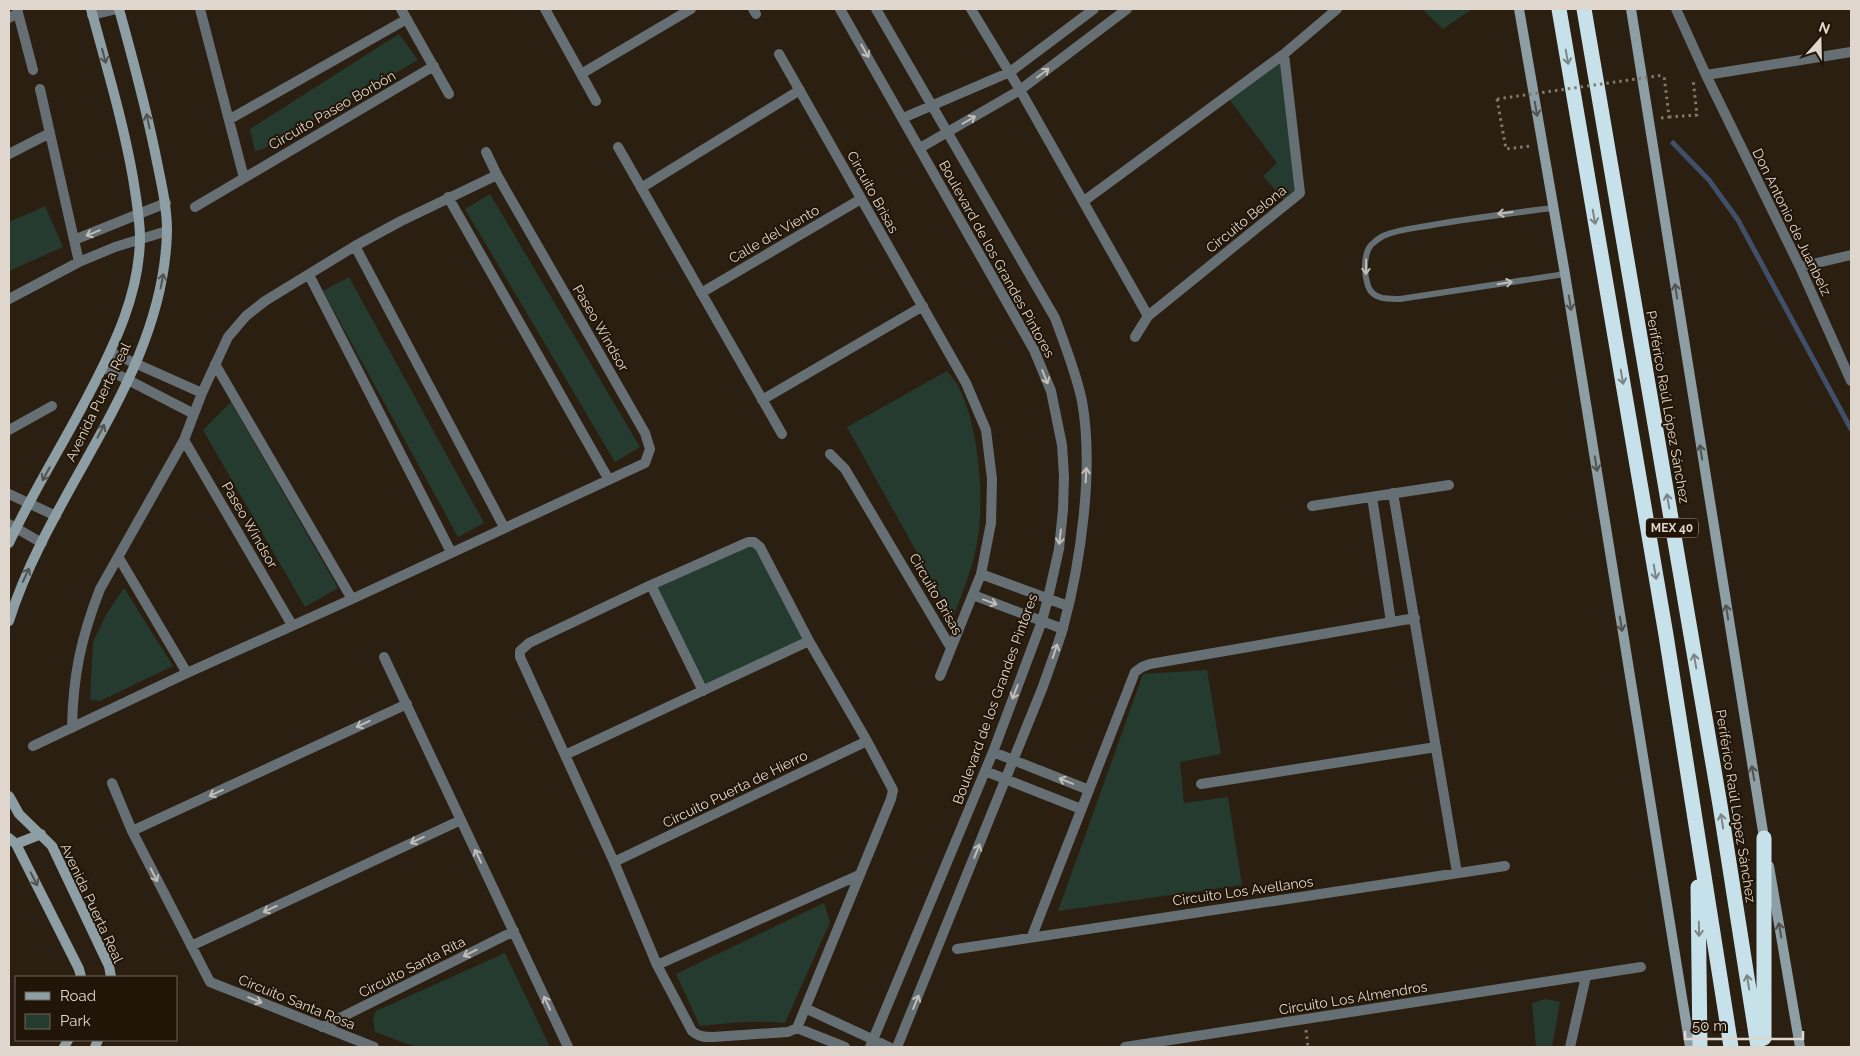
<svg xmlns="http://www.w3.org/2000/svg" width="1860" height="1056" font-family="Raleway,sans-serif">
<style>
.green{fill:#263b30}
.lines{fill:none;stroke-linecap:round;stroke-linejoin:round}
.stream{stroke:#414f68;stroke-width:5}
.path{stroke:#82786c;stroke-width:3;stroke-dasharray:2.5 4;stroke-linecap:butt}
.lane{stroke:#667074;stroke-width:6}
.street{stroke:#667074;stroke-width:10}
.secondary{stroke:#8d9ea4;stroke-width:10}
.highway{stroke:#c7e1ea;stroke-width:15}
.path-bridge{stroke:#82786c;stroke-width:3;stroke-dasharray:2.5 4;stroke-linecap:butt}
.oneway{stroke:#c1bdb8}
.oneway2{stroke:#52534e}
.oneway3{stroke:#7c8584}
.labels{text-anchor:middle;stroke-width:4;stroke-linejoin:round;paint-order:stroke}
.shield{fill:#211508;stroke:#a69d93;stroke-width:1}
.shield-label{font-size:12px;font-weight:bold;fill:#dfd7ce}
.street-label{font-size:14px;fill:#dfd7ce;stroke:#211508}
</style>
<rect width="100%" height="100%" fill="#2b1f11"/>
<path class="green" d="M1422 9H1472L1443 29Z
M399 34 418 60 263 149 255 151 250 129Z
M1282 60 1297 192 1285 201 1263 176 1277 163 1229 99Z
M490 194 640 447 615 462 465 209Z
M45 206 63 247 9 271V222Z
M349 277 484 523 458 537 323 291Z
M947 371C951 376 955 381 958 386 979 424 986 506 976 548 971 572 962 594 953 617L847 427Z
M231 402 338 588 305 607 203 430Z
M754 545 803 640 706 685 655 586Z
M124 588 173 666 100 701 90 700 93 642 107 613Z
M1207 670 1221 754 1180 762 1184 803 1228 797 1242 885 1058 911 1143 674Z
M824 903 830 922 785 1023C756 1020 729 1023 700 1026L676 974Z
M505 953 550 1047H416L375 1032 373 1018 376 1011Z
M1546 999 1560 1002 1552 1047H1536L1532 1003Z"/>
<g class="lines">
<path class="stream" d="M1673 143 1709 180 1738 220 1851 429"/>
<path class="path" d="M1497 99 1506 149 1531 146
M1669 117 1697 115 1693 79
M1661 118 1669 117 1664 75
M1306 1030 1308 1047"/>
<path class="lane" d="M1553 208C1512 213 1472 218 1432 225 1416 228 1398 229 1383 236 1379 238 1374 242 1371 245 1363 255 1364 274 1368 286 1373 300 1388 299 1400 299L1565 274"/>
<path class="street" d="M17 9 33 70
M200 9 244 178
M401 9 449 94
M545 9 596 101
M753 9 756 14
M840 9 1034 350 1051 391 1062 445 1064 476 1063 510 1059 549 1048 598 1042 621 993 752 870 1047
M876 9 1055 318C1065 345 1076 373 1082 401 1094 468 1081 562 1063 628 1057 648 1049 669 1042 689L897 1047
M971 9 1020 90 1148 316
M1676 9 1706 75 1800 267 1851 381
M92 15 117 9
M9 18 18 13
M779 54 966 383 986 430 992 479 991 523 981 574 940 676
M581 74 691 9
M1706 75 1851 52
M40 89 79 262
M903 118 1010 72 1094 9
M230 119 407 19
M618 147 782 434
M920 148 1020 90 1127 9
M9 154 50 133
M641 188 800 90
M448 197 609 480
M1084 201 1284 54 1337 9
M195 207 434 66
M74 240 166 203
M355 246 504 527
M1800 267 1851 255
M309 275 451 552
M701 293 861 199
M9 299 79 262 115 247 167 231
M1135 337 1148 316 1300 193 1284 54
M110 352 202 393
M215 364 352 599
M103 367 194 414
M762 400 923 306
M9 430 52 406
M184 440 292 625
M830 454 845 469 951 648
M1393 493 1457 873
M9 494 56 516
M1372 497 1391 622
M1312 506 1449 485
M9 524 42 543
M119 558 187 673
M981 574 1068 606
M651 585 703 691
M973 595 1063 629
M384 657 568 1047
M72 728C73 675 81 638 100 589L184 440 202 393 228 337 246 316 265 301 355 246 401 221 497 175
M33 746 187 673 352 599 645 463 650 449 645 433 497 175 486 152
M993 752 1089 790
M565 755 809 641
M985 771 1081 809
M112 783 132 831 210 982 374 1047
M1201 784 1436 747
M132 831 407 704
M614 862 867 741
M1032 936 1135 672 1142 667 1150 664 1415 618
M191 946 461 820
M957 949 1505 866
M657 965 859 875
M807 1009 889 1047
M322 1027 514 931
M797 1028 891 799 893 790 867 741 809 641 760 547 754 542H748L651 585 529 643 520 651V657L614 862 657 965 692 1031C699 1037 705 1037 713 1037L788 1032 797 1028 845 1047
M1125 1047 1641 967
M1570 1047 1586 976"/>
<path class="secondary" d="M1519 9 1565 274 1690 1047
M1631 9 1765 844
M9 543C33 491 64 443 90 392 115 344 139 294 140 239 140 218 136 198 133 178 123 121 106 65 91 9
M9 621C51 487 164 376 167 231 167 204 160 178 155 152 145 104 132 56 119 9
M9 796 19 814 52 846 109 966 111 977
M9 838 16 844 79 969 81 977
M16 844 41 834
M1769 866 1800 1047
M64 1047 68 1040
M95 1047 98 1040"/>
<path class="highway" d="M1559 9 1666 635 1731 1047
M1584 9 1720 805 1758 1047
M1764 838V1038
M1698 887 1700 1047"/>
<path class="path-bridge" d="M1497 99 1664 75"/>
</g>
<defs><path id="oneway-shaft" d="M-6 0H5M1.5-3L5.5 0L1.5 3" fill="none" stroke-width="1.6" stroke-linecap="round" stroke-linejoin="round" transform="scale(1.25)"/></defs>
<g class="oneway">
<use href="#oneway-shaft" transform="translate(865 51) rotate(60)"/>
<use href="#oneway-shaft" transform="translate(1043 73) rotate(-37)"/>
<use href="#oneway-shaft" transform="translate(969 120) rotate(-30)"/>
<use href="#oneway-shaft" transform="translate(1505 213) rotate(173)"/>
<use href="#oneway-shaft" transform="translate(93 233) rotate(158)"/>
<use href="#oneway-shaft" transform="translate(1366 267) rotate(91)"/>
<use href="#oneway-shaft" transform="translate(1505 283) rotate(-9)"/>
<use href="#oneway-shaft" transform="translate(1045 377) rotate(68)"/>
<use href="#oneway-shaft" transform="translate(1086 475) rotate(-87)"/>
<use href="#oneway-shaft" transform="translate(1060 537) rotate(97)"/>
<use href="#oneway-shaft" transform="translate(990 602) rotate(20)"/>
<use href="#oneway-shaft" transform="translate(1055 651) rotate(-71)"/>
<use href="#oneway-shaft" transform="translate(1015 692) rotate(111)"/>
<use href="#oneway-shaft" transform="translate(363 724) rotate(155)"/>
<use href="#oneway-shaft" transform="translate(1066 781) rotate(-158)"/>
<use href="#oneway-shaft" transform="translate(216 793) rotate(155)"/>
<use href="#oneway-shaft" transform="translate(417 840) rotate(155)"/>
<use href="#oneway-shaft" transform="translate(977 851) rotate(-68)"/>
<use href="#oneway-shaft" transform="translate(478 856) rotate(-115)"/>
<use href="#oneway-shaft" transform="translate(154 875) rotate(63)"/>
<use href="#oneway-shaft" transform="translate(270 909) rotate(155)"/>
<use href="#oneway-shaft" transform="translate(470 953) rotate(153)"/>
<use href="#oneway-shaft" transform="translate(255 1000) rotate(22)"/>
<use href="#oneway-shaft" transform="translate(916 1002) rotate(-68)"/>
<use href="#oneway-shaft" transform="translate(547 1003) rotate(-115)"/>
</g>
<g class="oneway2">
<use href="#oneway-shaft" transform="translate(104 56) rotate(75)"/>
<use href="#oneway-shaft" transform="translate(1536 109) rotate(80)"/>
<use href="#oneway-shaft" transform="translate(148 121) rotate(-102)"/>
<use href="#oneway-shaft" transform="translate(162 281) rotate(-79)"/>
<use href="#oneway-shaft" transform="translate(1676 291) rotate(-99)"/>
<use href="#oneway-shaft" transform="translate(1570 303) rotate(81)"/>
<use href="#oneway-shaft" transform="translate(101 431) rotate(-62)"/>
<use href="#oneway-shaft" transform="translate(1701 452) rotate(-99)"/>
<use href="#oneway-shaft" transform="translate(1596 464) rotate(81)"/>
<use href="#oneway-shaft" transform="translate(46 474) rotate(119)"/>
<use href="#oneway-shaft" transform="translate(26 575) rotate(-65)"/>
<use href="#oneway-shaft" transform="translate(1727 612) rotate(-99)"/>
<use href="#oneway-shaft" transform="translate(1621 624) rotate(81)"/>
<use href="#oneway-shaft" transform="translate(1753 773) rotate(-100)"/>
<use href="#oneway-shaft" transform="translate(34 879) rotate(63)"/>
<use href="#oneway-shaft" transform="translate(1780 930) rotate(-100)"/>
</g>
<g class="oneway3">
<use href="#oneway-shaft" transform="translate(1567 57) rotate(80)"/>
<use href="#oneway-shaft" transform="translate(1594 217) rotate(80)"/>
<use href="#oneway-shaft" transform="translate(1622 377) rotate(80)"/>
<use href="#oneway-shaft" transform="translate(1668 501) rotate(-100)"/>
<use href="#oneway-shaft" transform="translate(1655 572) rotate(80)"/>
<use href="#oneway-shaft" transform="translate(1695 661) rotate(-100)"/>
<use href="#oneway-shaft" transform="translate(1722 821) rotate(-99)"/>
<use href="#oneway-shaft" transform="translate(1699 929) rotate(89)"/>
<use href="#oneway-shaft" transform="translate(1748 982) rotate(-99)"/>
</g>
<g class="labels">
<rect class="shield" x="1646" y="518.5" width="52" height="19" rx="4"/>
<g class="shield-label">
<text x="1672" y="532">MEX 40</text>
</g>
<g class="street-label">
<text transform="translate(332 110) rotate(-30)" y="5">Circuito Paseo Borbón</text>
<text transform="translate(873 192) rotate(61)" y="5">Circuito Brisas</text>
<text transform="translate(1246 219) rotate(-39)" y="5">Circuito Belona</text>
<text transform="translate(1792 222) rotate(64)" y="5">Don Antonio de Juanbelz</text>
<text transform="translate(774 234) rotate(-30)" y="5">Calle del Viento</text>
<text transform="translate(997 259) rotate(61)" y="5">Boulevard de los Grandes Pintores</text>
<text transform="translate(601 328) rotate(60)" y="5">Paseo Windsor</text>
<text transform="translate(98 402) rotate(-64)" y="5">Avenida Puerta Real</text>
<text transform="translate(1668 407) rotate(80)" y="5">Periférico Raúl López Sánchez</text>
<text transform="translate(250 525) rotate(60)" y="5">Paseo Windsor</text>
<text transform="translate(936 594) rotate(60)" y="5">Circuito Brisas</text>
<text transform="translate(995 699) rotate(-70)" y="5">Boulevard de los Grandes Pintores</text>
<text transform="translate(735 789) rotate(-26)" y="5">Circuito Puerta de Hierro</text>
<text transform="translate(1736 806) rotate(81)" y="5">Periférico Raúl López Sánchez</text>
<text transform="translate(1243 891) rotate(-8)" y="5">Circuito Los Avellanos</text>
<text transform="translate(92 903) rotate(65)" y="5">Avenida Puerta Real</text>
<text transform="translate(412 967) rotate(-27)" y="5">Circuito Santa Rita</text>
<text transform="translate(1353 998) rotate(-9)" y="5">Circuito Los Almendros</text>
<text transform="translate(297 1002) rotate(22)" y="5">Circuito Santa Rosa</text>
</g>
</g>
<rect width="1860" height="1056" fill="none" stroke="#dfd7ce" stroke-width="20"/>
<rect x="15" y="976" width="162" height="65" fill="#211508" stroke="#6d6357"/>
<rect x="25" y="992" width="25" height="8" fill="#8d9ea4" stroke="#6d6357"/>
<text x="60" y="1001" font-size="15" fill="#dfd7ce">Road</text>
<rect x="25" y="1014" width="25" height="15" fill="#263b30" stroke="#6d6357"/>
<text x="60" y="1026" font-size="15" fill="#dfd7ce">Park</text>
<g transform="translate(1820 40) rotate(20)" stroke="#211508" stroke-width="4" paint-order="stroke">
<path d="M0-4L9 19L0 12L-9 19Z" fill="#dfd7ce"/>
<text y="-8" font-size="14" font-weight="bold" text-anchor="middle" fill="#dfd7ce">N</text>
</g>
<path d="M1685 1031v8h118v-8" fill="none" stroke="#dfd7ce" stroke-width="2.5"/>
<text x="1692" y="1031" font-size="15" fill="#dfd7ce" stroke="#211508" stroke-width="4" paint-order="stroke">50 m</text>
</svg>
